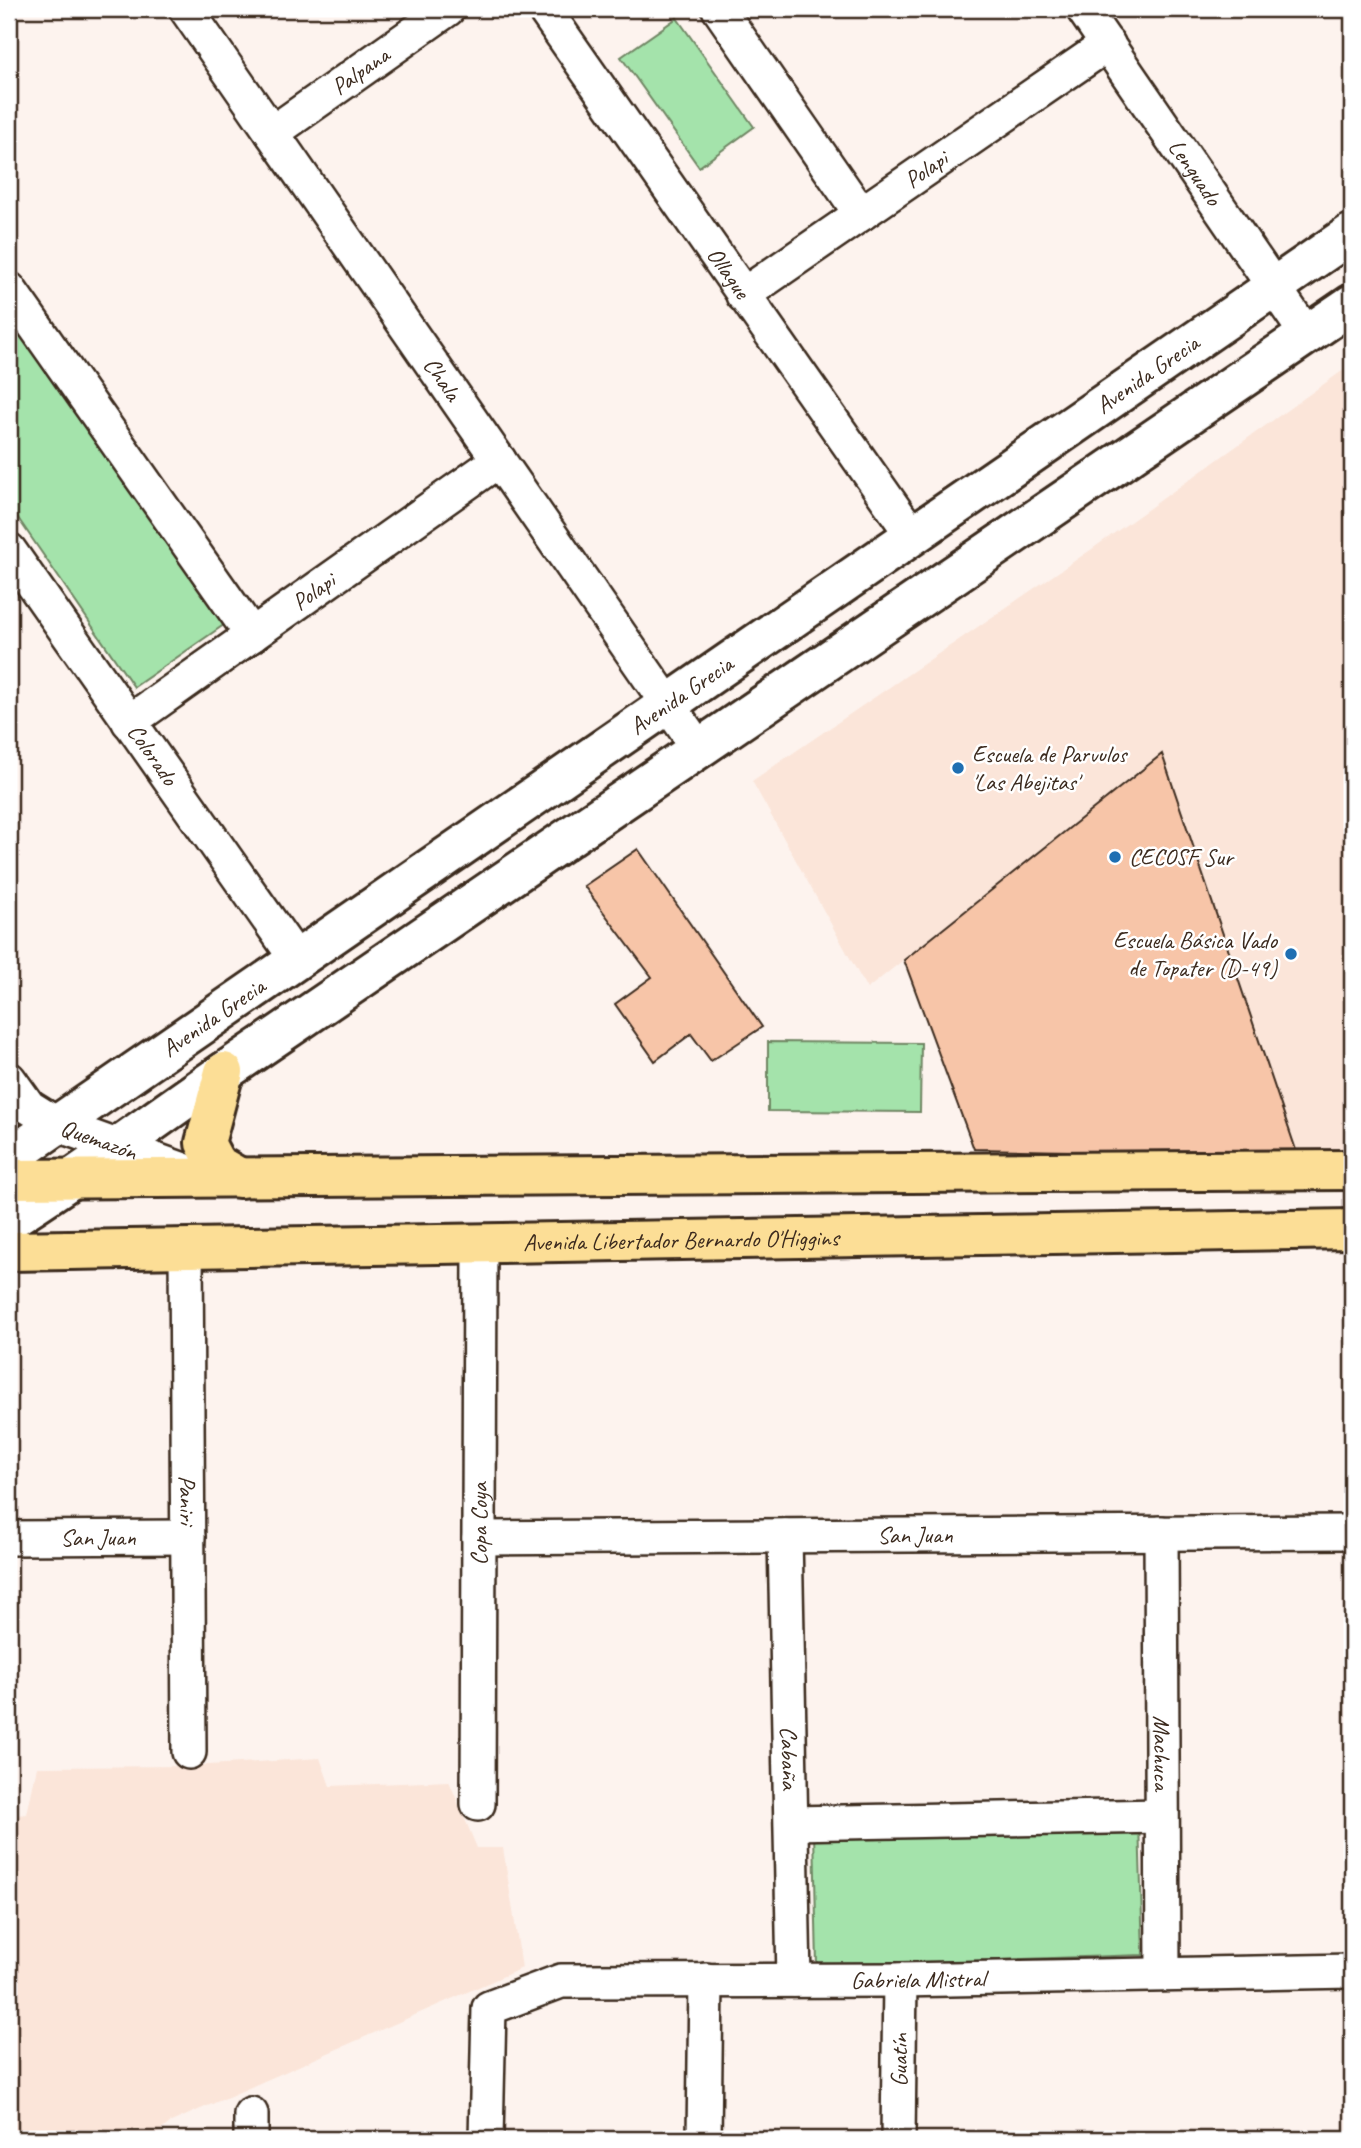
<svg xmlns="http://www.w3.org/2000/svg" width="1361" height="2148" font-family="Caveat,sans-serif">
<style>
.built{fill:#fbe5d9}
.green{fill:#a4e3ab;stroke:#708664;stroke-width:2}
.building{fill:#f7c5a8;stroke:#3b2a1e;stroke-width:2}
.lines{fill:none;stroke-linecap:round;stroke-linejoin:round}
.street-casing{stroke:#3b2a1e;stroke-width:38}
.secondary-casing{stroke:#3b2a1e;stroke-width:44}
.primary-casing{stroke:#3b2a1e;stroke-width:44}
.street{stroke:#fff;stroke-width:33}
.secondary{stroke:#fff;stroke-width:38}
.primary{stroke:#fcde96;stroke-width:38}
.poi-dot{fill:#1f6fb2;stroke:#fff;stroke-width:2.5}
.labels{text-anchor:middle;stroke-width:5;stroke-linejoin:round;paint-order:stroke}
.street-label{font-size:24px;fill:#3b2a1e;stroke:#fff}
.poi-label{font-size:24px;fill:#3b2a1e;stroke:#fff;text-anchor:start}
</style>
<rect width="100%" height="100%" fill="#fdf3ee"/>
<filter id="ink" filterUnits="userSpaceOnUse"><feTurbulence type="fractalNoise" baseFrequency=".0143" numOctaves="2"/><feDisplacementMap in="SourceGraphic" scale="14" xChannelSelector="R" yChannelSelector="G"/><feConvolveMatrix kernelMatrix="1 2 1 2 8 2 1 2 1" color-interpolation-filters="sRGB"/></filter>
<g filter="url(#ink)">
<path class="built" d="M1352 364V1154L1298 1156 1161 755 867 989 752 781 1092 549Z
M320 1758 330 1786 449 1781 477 1848H503L522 1968 171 2122 150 2139H9V1816L27 1814 37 1767 193 1766Z"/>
<path class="green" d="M677 18 754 127 699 167 621 57Z
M26 326 228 622 134 687 9 505V338Z
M768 1042 921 1043 920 1112 768 1111Z
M1139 1822 1143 1955 817 1966 814 1831Z"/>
<path class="building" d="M1162 754 1298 1156 974 1149 904 960Z
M638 849 762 1027 711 1061 691 1034 655 1061 615 1004 652 977 584 886Z"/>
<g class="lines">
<g class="street-casing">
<g id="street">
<path id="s1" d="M186 9 699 749"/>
<path id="s2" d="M544 9 913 536"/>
<path d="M719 9 861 214"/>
<path id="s3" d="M1083 9 1307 335"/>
<path id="s4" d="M272 133 448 9"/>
<path d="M9 289 252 635"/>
<path id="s5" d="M743 295 1108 44"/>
<path id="s6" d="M9 550 297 960"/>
<path id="s7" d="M129 722 499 460"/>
<path id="s8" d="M9 1079 29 1107 58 1125 192 1173"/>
<path id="s9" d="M186 1248 189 1752"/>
<path id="s10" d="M1161 1533 1163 1974"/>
<path id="s11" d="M785 1536 794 1980"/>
<path id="s12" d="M9 1538 188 1537"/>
<path id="s13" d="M479 1538 1352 1532"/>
<path id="s14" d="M478 1804 480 1243"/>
<path d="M792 1823 1161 1816"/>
<path d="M251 2114V2139"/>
<path id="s15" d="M486 2139 489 2008 561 1981 900 1980 1352 1971"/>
<path d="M704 2139 706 1980"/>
<path id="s16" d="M898 2139 900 1980"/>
</g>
</g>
<g class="secondary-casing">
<g id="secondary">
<path id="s17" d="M9 1158 1352 233"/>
<path d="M9 1220C83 1174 152 1121 224 1072L1352 304"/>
</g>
</g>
<g class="primary-casing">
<g id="primary">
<path d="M224 1072 205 1143 216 1164 240 1178"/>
<path d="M9 1179 1352 1170"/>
<path id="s18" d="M9 1251 1352 1229"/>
</g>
</g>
<use href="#street" class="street"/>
<use href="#secondary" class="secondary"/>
<use href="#primary" class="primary"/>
</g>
</g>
<g class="poi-dot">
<circle cx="958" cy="768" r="7"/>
<circle cx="1115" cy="857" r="7"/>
<circle cx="1291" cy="954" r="7"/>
</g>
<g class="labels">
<g class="street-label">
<text dy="8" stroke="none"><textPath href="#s4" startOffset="108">Palpana</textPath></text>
<text dy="8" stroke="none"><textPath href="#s5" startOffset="222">Polapi</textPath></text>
<text dy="8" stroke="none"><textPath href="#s3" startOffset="198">Lenguado</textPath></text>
<text dy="8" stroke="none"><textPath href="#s2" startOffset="322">Ollague</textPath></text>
<text dy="8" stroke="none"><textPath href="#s17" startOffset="1382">Avenida Grecia</textPath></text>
<text dy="8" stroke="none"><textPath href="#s1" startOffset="450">Chala</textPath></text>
<text dy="8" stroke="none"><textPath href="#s7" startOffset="226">Polapi</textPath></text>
<text dy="8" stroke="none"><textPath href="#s17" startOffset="816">Avenida Grecia</textPath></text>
<text dy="8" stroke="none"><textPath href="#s6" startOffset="250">Colorado</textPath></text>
<text dy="8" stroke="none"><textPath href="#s17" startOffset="248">Avenida Grecia</textPath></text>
<text dy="8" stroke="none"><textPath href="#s8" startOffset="112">Quemazón</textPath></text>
<text dy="8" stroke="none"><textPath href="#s18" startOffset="672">Avenida Libertador Bernardo O'Higgins</textPath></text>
<text dy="8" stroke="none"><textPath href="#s9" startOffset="252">Paniri</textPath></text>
<text dy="8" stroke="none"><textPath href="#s14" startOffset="280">Copa Coya</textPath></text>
<text dy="8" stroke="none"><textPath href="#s13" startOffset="436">San Juan</textPath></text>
<text dy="8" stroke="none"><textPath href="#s12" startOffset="89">San Juan</textPath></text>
<text dy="8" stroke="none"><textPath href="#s10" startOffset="220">Machuca</textPath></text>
<text dy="8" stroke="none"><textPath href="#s11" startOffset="222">Cabaña</textPath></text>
<text dy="8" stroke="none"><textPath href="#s15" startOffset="565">Gabriela Mistral</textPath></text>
<text dy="8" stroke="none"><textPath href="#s16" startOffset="79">Guatín</textPath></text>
</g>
<g class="poi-label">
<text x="972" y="762">Escuela de Parvulos<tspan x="972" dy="28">'Las Abejitas'</tspan></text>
<text x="1129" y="865">CECOSF Sur</text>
<text x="1277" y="948" text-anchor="end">Escuela Básica Vado<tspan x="1277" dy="28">de Topater (D-49)</tspan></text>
</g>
</g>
<rect width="1361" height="2148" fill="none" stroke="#fff" stroke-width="35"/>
<rect x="18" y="18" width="1326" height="2113" fill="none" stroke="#3b2a1e" stroke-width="2.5" filter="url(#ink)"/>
</svg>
